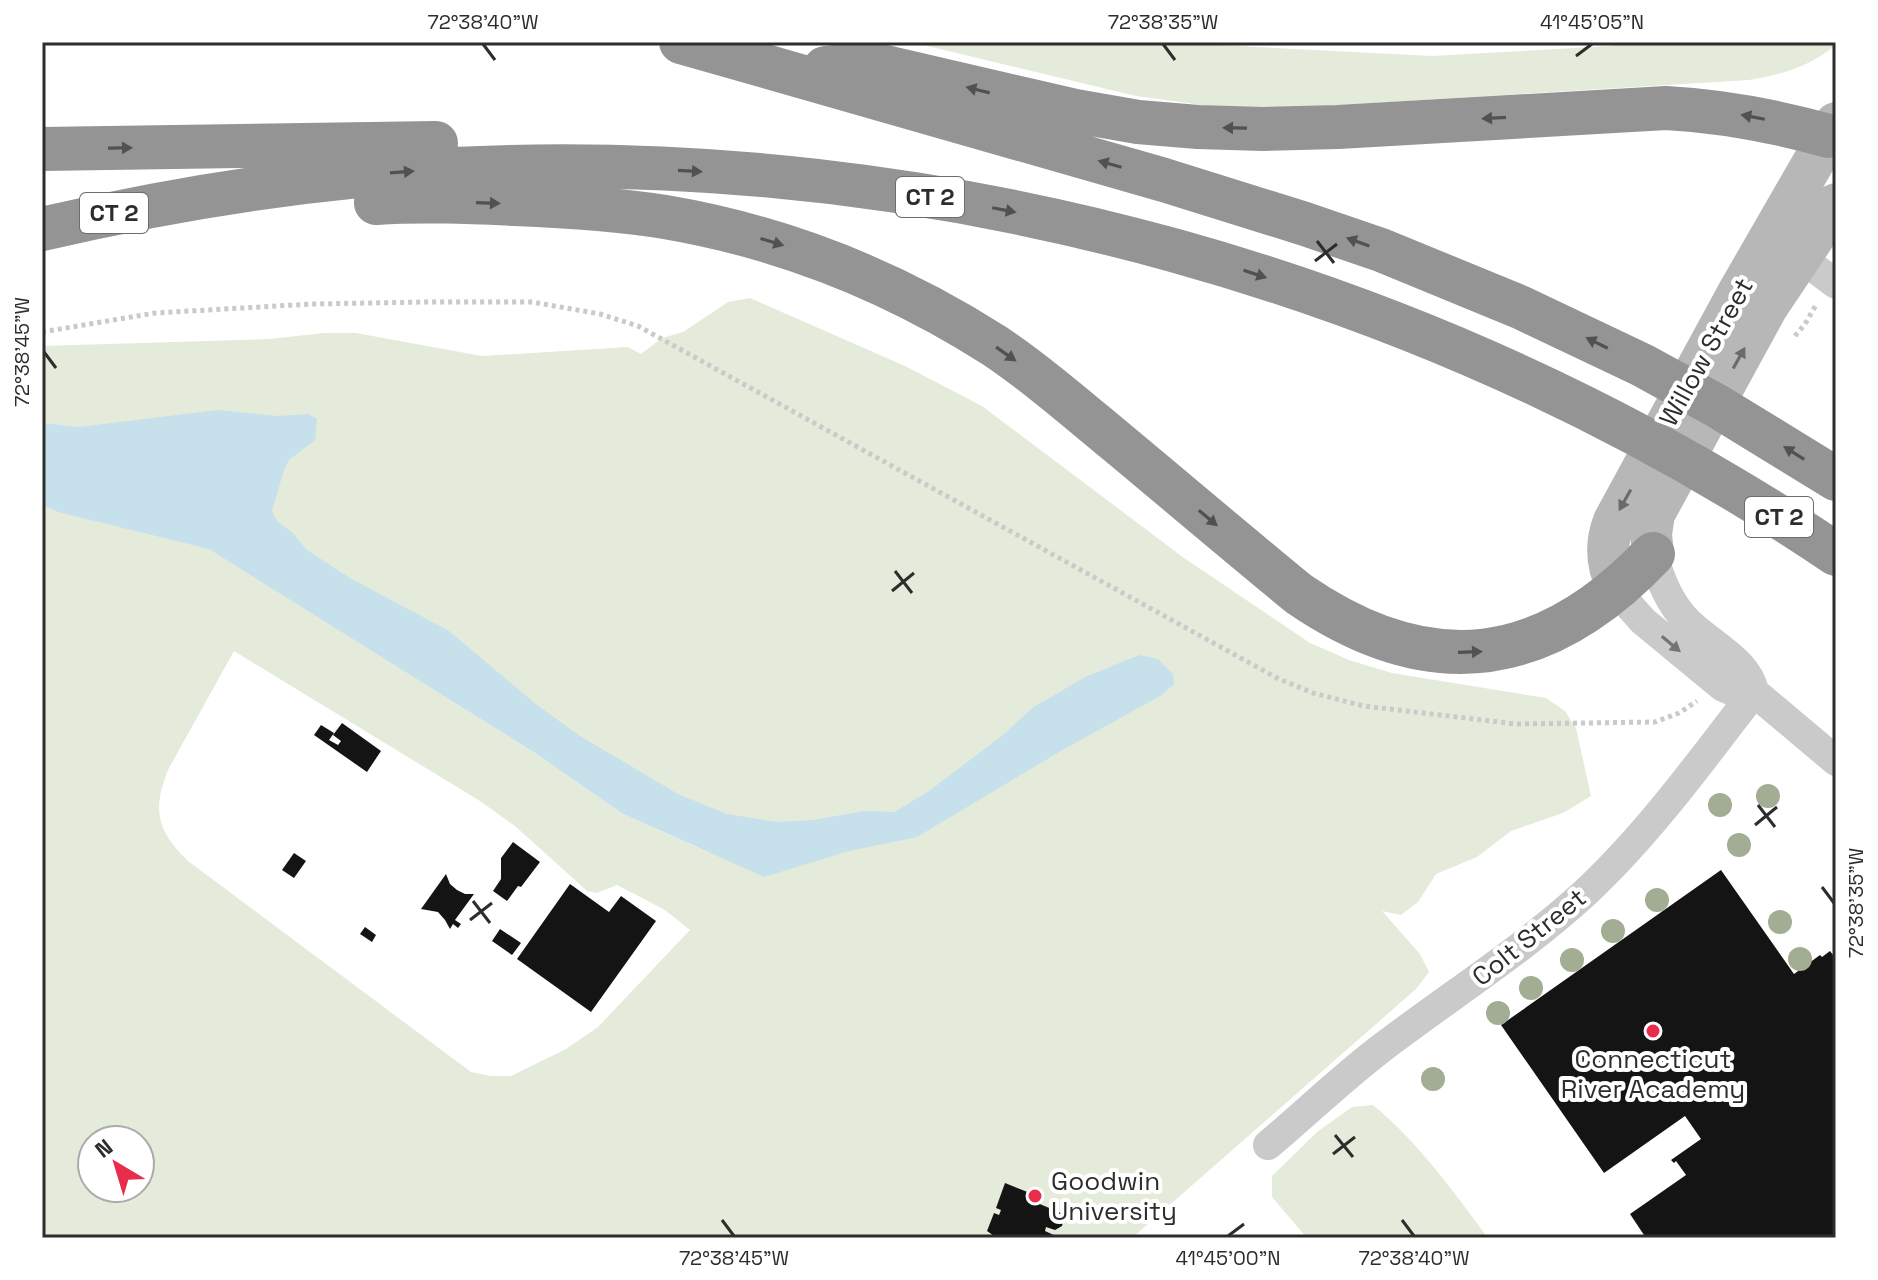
<svg xmlns="http://www.w3.org/2000/svg" width="1878" height="1280" font-family="'Space Grotesk',sans-serif">
<style>
.green{fill:#e5ebda;fill-rule:evenodd}
.water{fill:#c6e1ec}
.building{fill:#141414}
.lines{fill:none;stroke-linecap:round;stroke-linejoin:round}
.path{stroke:#cacaca;stroke-width:5;stroke-dasharray:4 4;stroke-linecap:butt}
.street{stroke:#cacaca;stroke-width:30}
.secondary{stroke:#b7b7b7;stroke-width:42}
.highway{stroke:#949494;stroke-width:44}
.tree{fill:#a2ad93}
.oneway{fill:#515151}
.oneway2{fill:#6b6b6b}
.oneway3{fill:#747474}
.ticks{fill:none;stroke:#2d2d2d;stroke-width:3}
.poi-dot{fill:#e92b4c;stroke:#fff;stroke-width:3}
.labels{text-anchor:middle;stroke-width:8;stroke-linejoin:round;paint-order:stroke}
.shield{fill:#fff;stroke:#6c6c6c;stroke-width:2}
.shield-label{font-size:24px;font-weight:bold;fill:#2d2d2d}
.street-label{font-size:26px;fill:#2d2d2d;stroke:#fff}
.poi-label{font-size:26px;fill:#2d2d2d;stroke:#fff}
.neatline{fill:none;stroke:#2d2d2d;stroke-width:3}
.ticks-label{font-size:20px;text-anchor:middle;fill:#2d2d2d}
</style>
<rect width="100%" height="100%" fill="#fff"/>
<path class="green" d="M911 42H1159L1432 56 1610 46 1614 42H1836V45C1808 67 1784 74 1749 80L1246 111 1136 96Z
M750 298 905 366 982 406 1184 558 1310 643 1349 660 1392 673 1546 698 1565 711 1576 728 1591 796 1563 813 1511 831 1477 857 1436 874 1418 902 1401 915 1382 911 1420 954 1429 972 1416 989 1132 1238H42V346L269 339 324 333H356L482 356 628 347 641 354 662 338 683 332 728 302ZM241 568 712 854 623 814 535 753ZM234 651 480 801 515 826 587 891 597 893 617 885 665 910 690 930 598 1027 566 1049 511 1076H491L471 1072 188 861C156 831 152 808 169 768ZM92 1140H140V1188H92Z
M1373 1105C1419 1143 1453 1191 1488 1238H1307L1272 1197V1176L1317 1132 1352 1107Z"/>
<path class="water" d="M217 410 278 416 308 414 317 419 315 440 289 460 284 470 272 511 277 521 293 533 307 550 350 578 449 631 537 705 580 736 678 794 727 814 778 822 813 820 864 811 894 812 929 791 1003 735 1032 708 1085 677 1139 655 1158 659 1173 674 1174 684 1162 695 1066 748 917 837 849 851 764 877 623 814 535 753 209 549 58 512 42 505V423L79 427Z"/>
<path class="building" d="M342 723 381 751 367 772 314 735 321 725 334 733 329 740 338 745 341 741 333 735Z
M513 842 540 862 521 887 518 886 507 901 493 891 501 879V858Z
M294 853 306 861 294 878 282 870Z
M1721 870 1794 974 1820 955 1822 957 1830 951 1836 959V1238H1646L1630 1214 1686 1175 1676 1161 1674 1163 1671 1160 1701 1139 1685 1116 1604 1173 1501 1025Z
M446 874 450 884 457 890 465 894H474L455 920 461 924 458 928 453 924 450 929 445 920 438 912 421 909Z
M570 884 609 912 621 896 656 921 591 1012 517 959Z
M365 927 376 935 372 942 360 934Z
M500 929 521 943 512 955 492 941Z
M1005 1183 1030 1193 1028 1199 1061 1213 1064 1218 1062 1226 1055 1230 1046 1227 1045 1231 1056 1236 1055 1238H997L987 1231 994 1213 999 1215 1001 1210 996 1208Z"/>
<g class="lines">
<path class="path" d="M42 332 155 313 312 304 426 302H532L600 314 638 326 1277 678 1313 693 1364 706 1516 724 1655 722 1679 713 1697 701
M1795 336 1805 324 1816 305"/>
<path class="street" d="M1786 247 1836 284
M1653 554C1659 577 1669 603 1687 621 1707 642 1749 661 1754 692L1836 761
M1618 588 1627 603 1643 621 1723 687 1740 694 1754 692
M1268 1145C1305 1114 1340 1080 1379 1050 1448 997 1522 951 1586 892 1649 833 1701 761 1754 692"/>
<path class="secondary" d="M1653 554 1651 534 1654 514 1767 307 1836 204
M1618 588C1607 567 1605 544 1614 521L1738 293 1836 123"/>
<path class="highway" d="M681 42 1164 180 1305 224 1381 250 1522 308 1642 365 1717 406 1836 479
M825 68 843 66 885 67 1075 111 1138 122 1198 127 1263 129 1338 127 1666 108C1722 111 1775 121 1829 136
M42 149 436 143
M376 203C423 200 469 202 515 204 565 206 616 209 665 217 783 237 895 282 995 346 1038 375 1078 410 1118 443 1178 493 1238 544 1299 594 1430 684 1545 668 1653 554
M42 229C176 198 314 176 452 169 938 145 1432 282 1836 554"/>
</g>
<g class="tree">
<circle cx="1768" cy="796" r="12"/>
<circle cx="1720" cy="805" r="12"/>
<circle cx="1739" cy="845" r="12"/>
<circle cx="1657" cy="900" r="12"/>
<circle cx="1780" cy="922" r="12"/>
<circle cx="1613" cy="931" r="12"/>
<circle cx="1800" cy="959" r="12"/>
<circle cx="1572" cy="960" r="12"/>
<circle cx="1531" cy="988" r="12"/>
<circle cx="1498" cy="1013" r="12"/>
<circle cx="1433" cy="1079" r="12"/>
</g>
<defs><path id="oneway-solid" d="M-6-.8H1V-3.2L6.5 0L1 3.2V.8H-6Z" transform="scale(2)"/></defs>
<g class="oneway">
<use href="#oneway-solid" transform="translate(978 90) rotate(-166)"/>
<use href="#oneway-solid" transform="translate(1753 117) rotate(-169)"/>
<use href="#oneway-solid" transform="translate(1494 118) rotate(177)"/>
<use href="#oneway-solid" transform="translate(1235 128) rotate(-179)"/>
<use href="#oneway-solid" transform="translate(120 148) rotate(-1)"/>
<use href="#oneway-solid" transform="translate(1110 164) rotate(-164)"/>
<use href="#oneway-solid" transform="translate(690 171) rotate(3)"/>
<use href="#oneway-solid" transform="translate(402 172) rotate(-4)"/>
<use href="#oneway-solid" transform="translate(488 203) rotate(2)"/>
<use href="#oneway-solid" transform="translate(1004 210) rotate(11)"/>
<use href="#oneway-solid" transform="translate(772 242) rotate(17)"/>
<use href="#oneway-solid" transform="translate(1358 242) rotate(-160)"/>
<use href="#oneway-solid" transform="translate(1255 274) rotate(18)"/>
<use href="#oneway-solid" transform="translate(1597 343) rotate(-154)"/>
<use href="#oneway-solid" transform="translate(1006 354) rotate(35)"/>
<use href="#oneway-solid" transform="translate(1794 453) rotate(-148)"/>
<use href="#oneway-solid" transform="translate(1208 518) rotate(40)"/>
<use href="#oneway-solid" transform="translate(1470 652) rotate(-2)"/>
</g>
<g class="oneway2">
<use href="#oneway-solid" transform="translate(1739 358) rotate(-61)"/>
<use href="#oneway-solid" transform="translate(1625 500) rotate(119)"/>
</g>
<use class="oneway3" href="#oneway-solid" transform="translate(1671 644) rotate(40)"/>
<path class="ticks" d="M483 44 495 60M1163 44 1175 60M1576 56 1592 44M1317 241 1334 263M1315 261 1337 244M44 352 56 368M895 571 912 593M892 591 914 573M1758 805 1775 827M1755 825 1777 807M1822 887 1834 903M473 901 490 923M470 920 492 903M1335 1135 1353 1157M1333 1154 1355 1137M722 1220 734 1236M1402 1220 1414 1236M1228 1236 1244 1224"/>
<g class="poi-dot">
<circle cx="1653" cy="1031" r="8"/>
<circle cx="1035" cy="1196" r="8"/>
</g>
<g class="labels">
<g class="shield">
<rect x="896" y="177" width="68" height="40" rx="6"/>
<rect x="80" y="193" width="68" height="40" rx="6"/>
<rect x="1745" y="497" width="68" height="40" rx="6"/>
</g>
<g class="shield-label">
<text x="930" y="205">CT 2</text>
<text x="114" y="221">CT 2</text>
<text x="1779" y="525">CT 2</text>
</g>
<g class="street-label">
<text transform="translate(1706 352) rotate(-61)" y="9">Willow Street</text>
<text transform="translate(1529 937) rotate(-39)" y="9">Colt Street</text>
</g>
<g class="poi-label">
<text x="1653" y="1068">Connecticut<tspan x="1653" dy="30">River Academy</tspan></text>
<text x="1051" y="1190" text-anchor="start">Goodwin<tspan x="1051" dy="30">University</tspan></text>
</g>
</g>
<rect width="1878" height="1280" fill="none" stroke="#ffffff" stroke-width="88"/>
<g transform="translate(116 1164) rotate(322)"><circle r="38" fill="#ffffff" stroke="#ababab" stroke-width="2"/>
<path d="M0-6L14 30L0 20L-14 30Z" fill="#e92b4c"/>
<text y="-12" font-size="22" font-weight="bold" text-anchor="middle" fill="#2d2d2d">N</text>
</g>
<rect x="44" y="44" width="1790" height="1192" class="neatline"/>
<g class="ticks-label">
<text x="483" y="29">72°38'40"W</text>
<text x="1163" y="29">72°38'35"W</text>
<text x="1592" y="29">41°45'05"N</text>
<text transform="translate(22 352) rotate(-90)" y="7">72°38'45"W</text>
<text transform="translate(1856 903) rotate(-90)" y="7">72°38'35"W</text>
<text x="734" y="1265">72°38'45"W</text>
<text x="1228" y="1265">41°45'00"N</text>
<text x="1414" y="1265">72°38'40"W</text>
</g>
</svg>
